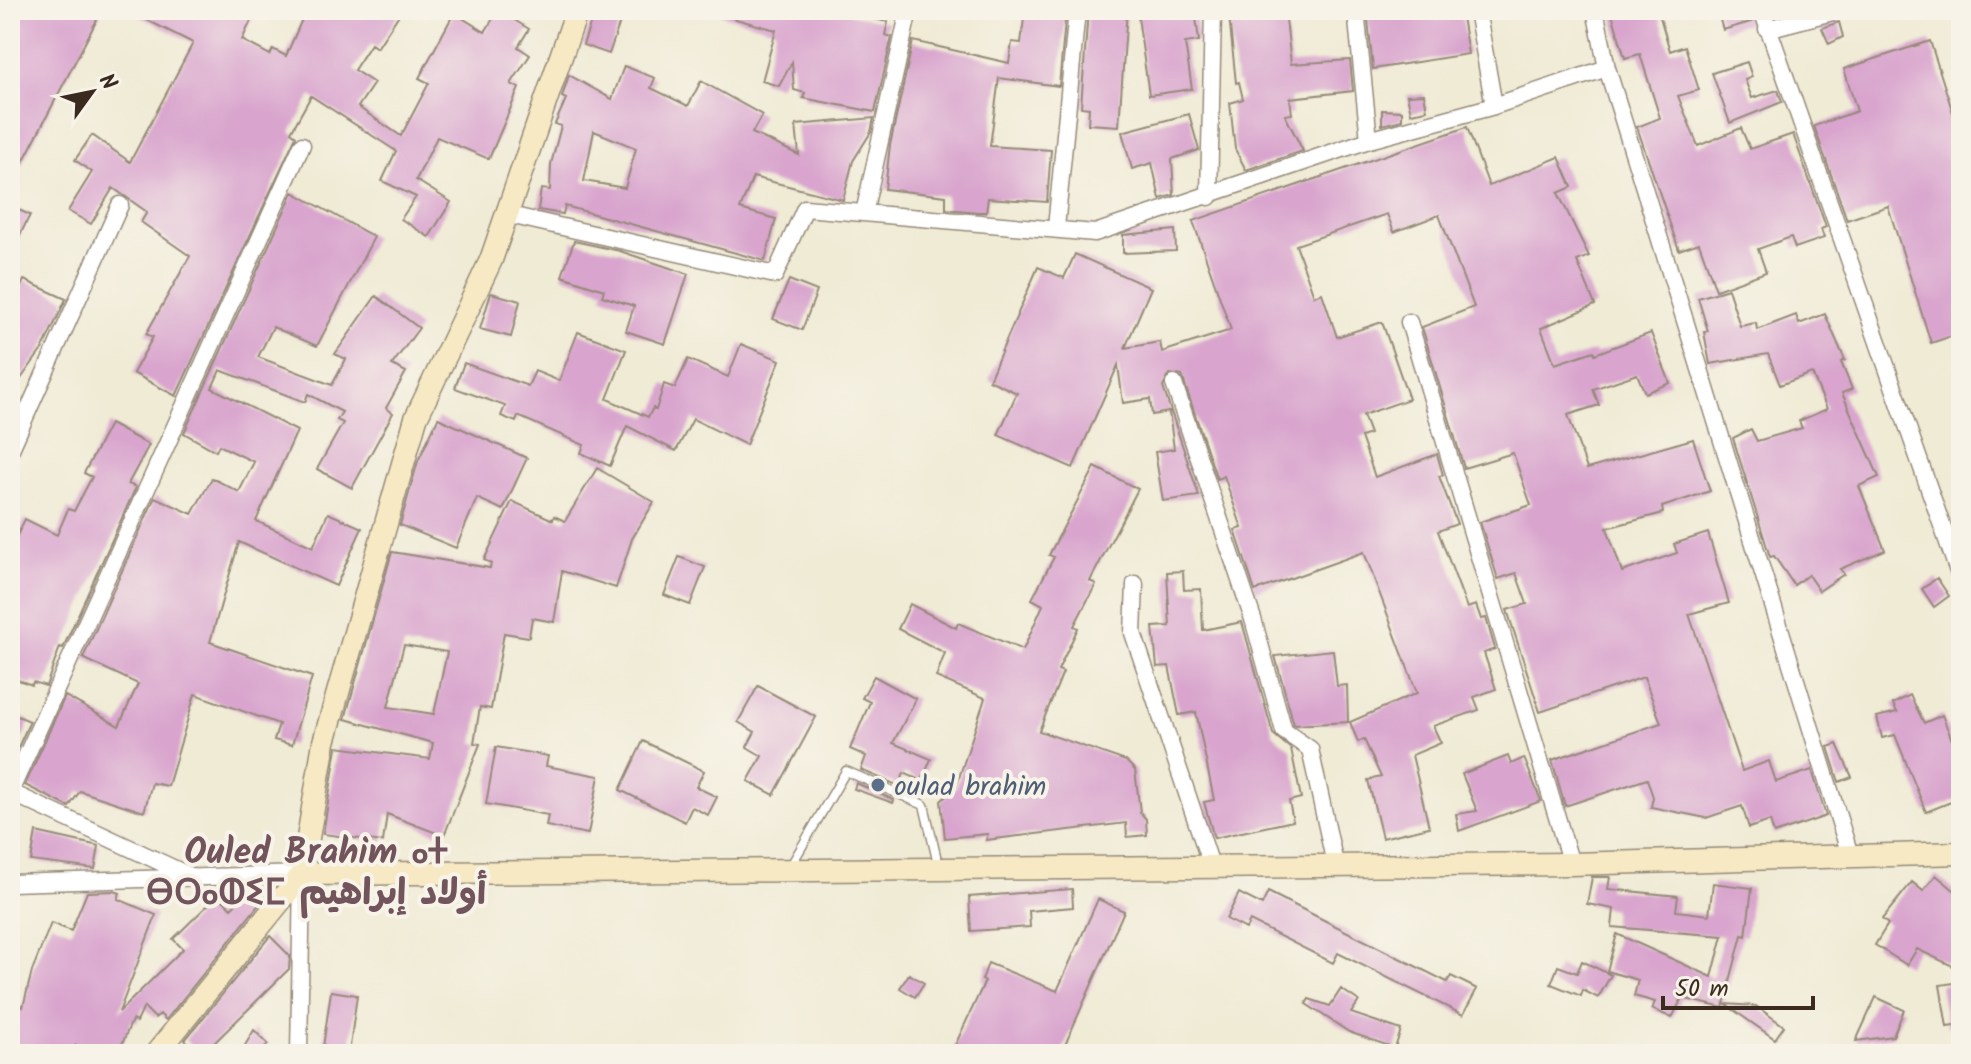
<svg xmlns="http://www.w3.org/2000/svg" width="1971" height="1064" font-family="Kalam,'Playpen Sans Arabic','Noto Sans Tifinagh',sans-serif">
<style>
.building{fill:#d9a5ce;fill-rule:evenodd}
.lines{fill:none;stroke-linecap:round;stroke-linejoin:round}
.service-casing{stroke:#968a7a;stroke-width:11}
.minor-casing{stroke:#968a7a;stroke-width:19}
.secondary-casing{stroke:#968a7a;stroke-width:25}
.service{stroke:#fff;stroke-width:8}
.minor{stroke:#fff;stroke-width:16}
.secondary{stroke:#f6e9c3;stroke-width:22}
.service-dot{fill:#5c6f8a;stroke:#f7f3e8;stroke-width:3}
.labels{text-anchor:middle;stroke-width:8;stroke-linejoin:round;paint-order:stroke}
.service-label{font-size:28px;fill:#4e5e75;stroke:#f7f3e8;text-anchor:start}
.district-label{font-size:36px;font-weight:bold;fill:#72555c;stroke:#f7f3e8}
</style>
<rect width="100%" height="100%" fill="#f7f3e8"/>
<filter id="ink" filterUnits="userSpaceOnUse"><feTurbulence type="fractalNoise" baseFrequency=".0125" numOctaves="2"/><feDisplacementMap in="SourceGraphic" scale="16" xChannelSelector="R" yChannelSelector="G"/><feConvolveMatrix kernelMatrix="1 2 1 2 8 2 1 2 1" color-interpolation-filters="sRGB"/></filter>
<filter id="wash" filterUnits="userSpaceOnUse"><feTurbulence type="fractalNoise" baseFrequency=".006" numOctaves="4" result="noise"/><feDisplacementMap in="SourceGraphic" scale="32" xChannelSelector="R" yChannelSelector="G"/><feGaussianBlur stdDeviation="1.8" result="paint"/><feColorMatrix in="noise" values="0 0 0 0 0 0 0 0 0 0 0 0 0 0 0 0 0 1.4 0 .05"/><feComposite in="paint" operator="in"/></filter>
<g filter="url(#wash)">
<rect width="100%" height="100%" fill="#f0ebd5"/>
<g id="blocks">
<path class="building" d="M10 10H102L10 187Z
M127 10H256L242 40 270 55 273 49 286 56 306 10H402L377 48 371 44 354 70 374 83 358 107 401 136 429 83 419 78 454 13 485 32 498 10 529 29 518 47 530 55 511 84 519 88 489 159 437 137 416 180 451 202 429 237 401 219 416 197 382 181 396 151 311 96 291 132 296 136 176 396 133 373 153 337 146 334 190 256 141 222 147 212 113 188 91 224 68 211 92 172 75 160 92 135 130 162 193 43Z
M595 10H624L609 54 583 45Z
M722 10H850L849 14 888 22 885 35 892 37 875 112 803 98 805 93 794 90 792 62 779 86 762 81 776 30 721 15Z
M1025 10H1066L1059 86 999 78 990 146 1051 150 1047 202 988 198 986 212H978L946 209V196L885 189 890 145 913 41 1009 63 1012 42 1021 43Z
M1088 10H1127L1119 126 1088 124 1089 108 1081 107Z
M1137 10H1195L1199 41 1185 43 1192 89 1149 95Z
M1260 10H1285L1291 64 1350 60 1353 91 1290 98 1292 114 1285 115 1303 151 1246 170 1235 149 1230 103 1243 99 1239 82 1236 83 1229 16 1260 13Z
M1367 10H1461L1468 54 1373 69Z
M1611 10H1658L1670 51 1685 46 1699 90 1678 96 1698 146 1741 128 1750 149 1793 134 1826 227 1821 229 1824 238 1795 248 1791 237 1758 249 1766 272 1716 290 1699 243 1679 250 1637 127 1660 118 1640 54 1625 58Z
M1717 10H1751L1754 21 1723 30Z
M1839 22 1843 37 1829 44 1822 28Z
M1930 41 1961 138V333L1931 343 1888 206 1847 220 1814 126 1857 111 1844 69Z
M1747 62 1752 77 1745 80 1752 98 1778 90 1782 102 1730 123 1712 73Z
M624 66 655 78 651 88 688 106 701 81 762 115 752 133 799 155 796 125 874 118 871 132 853 161 843 200 753 177 740 209 776 219 765 261 565 206 563 214 538 210 541 189 550 190 551 164 561 126 555 124 566 99 562 97 569 75 612 99ZM594 131 636 148 625 188 584 181Z
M1424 94 1427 110 1411 113 1407 95Z
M1382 110 1402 111V120L1382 125Z
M1189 114 1199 150 1172 159 1174 195 1160 199 1152 163 1132 169 1122 132Z
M1467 127 1489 186 1559 157 1572 187 1558 193 1589 256 1577 261 1595 305 1541 328 1555 364 1594 351 1595 354 1651 333 1670 383 1645 393 1637 374 1593 389 1599 405 1568 415 1587 469 1693 439 1710 491 1662 507 1663 513 1607 528 1622 572 1677 553 1674 544 1708 533 1729 603 1689 614 1742 771 1769 761 1776 782 1812 770 1826 816 1774 834 1770 821 1749 828 1742 806 1706 818 1651 807 1653 797 1647 779 1565 806 1552 760 1661 723 1644 677 1540 712 1507 610 1527 604 1516 573 1498 579 1480 522 1531 505 1513 453 1464 468 1422 327 1474 307 1439 215 1394 232 1387 214 1296 245 1314 296 1322 293 1337 337 1382 322 1409 399 1363 415 1370 434 1361 437 1375 477 1437 454 1443 475 1439 476 1457 524 1438 531 1467 608 1476 605 1481 619 1486 618 1495 649 1484 653 1496 689 1474 697 1479 710 1433 726 1441 743 1412 755 1429 827 1382 838 1368 780 1381 777 1364 739 1358 742 1350 722 1417 693 1364 552 1255 591 1235 530 1242 528 1224 476 1217 479 1182 376 1170 374 1163 387 1199 496 1163 501 1155 452 1174 449 1169 412 1152 415 1150 399 1123 403 1118 365 1073 468 998 435 1017 393 989 380 1038 267 1064 278 1075 254 1151 288 1125 348 1160 342 1162 352 1231 330 1193 221Z
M293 192 374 237 317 346 273 327 258 357 332 385 346 359 335 354 376 296 419 328 392 365 406 372 386 408 393 413 352 488 317 469 343 423 337 420 342 412 308 394 305 402 220 370 212 388 297 431 256 521 313 547 328 513 362 528 336 586 239 542 210 642 312 677 292 745 274 740 279 724 195 694 168 786 152 783 144 812 80 791 69 807 25 785 65 696 119 726 138 684 83 658 155 497 192 514 212 478 239 492 254 462 219 445 216 451 184 433Z
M10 206 30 215 10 255Z
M1175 230 1176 251 1123 253V235Z
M574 241 620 251 688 274 665 344 626 331 634 306 602 296 604 290 562 276Z
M24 280 66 299 43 348 10 394V310Z
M789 280 817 291 802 330 773 319Z
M1728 289 1740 326 1756 323 1757 330 1796 315 1799 324 1825 314 1845 360 1841 362 1852 389 1842 393 1879 477 1859 486 1885 550 1840 569 1844 574 1819 591 1808 575 1794 585 1774 556 1770 557 1733 438 1751 429 1757 441 1802 428 1799 421 1827 409 1812 373 1780 385 1768 354 1710 364 1704 332 1708 331 1698 298Z
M491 293 520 301 511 337 480 329Z
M578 332 626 350 607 399 648 417 653 408 656 410 664 384 675 388 688 359 728 377 741 344 780 360 746 445 693 419 676 451 627 426 610 466 581 453 584 445 518 416 516 422 501 416 505 406 455 388 464 363 528 386 535 371 559 381Z
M438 418 527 458 503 510 477 498 456 548 400 525 418 461Z
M110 424 149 445 128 484 136 487 63 648 60 647 46 686 33 682 32 685 10 677V550L25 519 57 535 68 509 74 511 92 477 84 473Z
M1095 467 1138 489 1090 581 1096 584 1074 626 1078 628 1058 670 1063 672 1039 731 1126 761 1135 770 1140 812 1146 819 1147 835 1127 837 1126 823 986 840 988 834 945 838 941 801 956 787 985 698 936 677 945 653 898 629 910 604 956 628 958 623 1023 650 1043 605 1032 599 1054 557 1049 555Z
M597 468 654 502 632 539 616 588 562 571 554 622 532 618 529 637 504 633 491 709 480 707 474 743 480 744 444 836 387 814 383 842 323 834 337 747 430 759 433 743 345 719 392 552 490 568 491 563 484 560 512 501 553 520 554 516 565 521ZM404 645 447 652 434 714 388 707Z
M679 557 705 567 690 605 664 595Z
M1183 571 1184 590 1201 589 1203 630 1242 622 1273 734 1291 749 1301 798 1289 801 1293 821 1214 838 1204 802 1214 800 1196 712 1179 715 1169 666 1157 667 1153 627 1170 626 1167 572Z
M1937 578 1949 596 1934 607 1922 589Z
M1333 650 1337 686 1347 685 1348 722 1294 725 1275 656Z
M874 676 916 699 893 743 931 759 922 781 904 773 899 786 861 770 866 756 850 749 870 702 862 698Z
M758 686 816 717 774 795 748 781 762 756 747 747 755 732 738 722Z
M1910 695 1924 723 1942 715 1961 763V798L1926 812 1895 735 1882 738 1877 717 1897 712 1893 704Z
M10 713 30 721 10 765Z
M643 741 704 771 696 787 717 797 708 815 692 807 685 822 620 790Z
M1837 744 1852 777 1839 782 1828 747Z
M496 747 548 756 546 766 599 776 588 834 546 826 548 815 486 804Z
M1508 756 1511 764 1524 758 1541 801 1459 831 1456 814 1477 811 1462 774Z
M856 783 894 800 893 803 854 789Z
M36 832 99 846 95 869 31 861Z
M1936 875 1961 896V970L1917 949 1907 965 1875 945 1888 924 1882 919 1912 882 1923 891Z
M1592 877H1610L1608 889 1678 896 1676 911 1709 915 1713 883 1752 888 1746 936 1742 935 1723 1008 1682 998 1672 1018 1652 1009 1655 1002 1634 996 1638 980 1607 971 1617 934 1712 977 1723 936 1612 927 1614 909 1587 904Z
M263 886 269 892 166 1020 160 1014 155 1018 144 1007 137 1022 132 1020 118 1054H97L76 1045 73 1054H50L10 1044V1001L23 1007 32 971 51 923 71 931 87 892 114 891 120 893 118 899 156 915 119 1012 183 949 173 939 218 895 231 908 253 887Z
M1072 889 1073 907 1029 911 1030 927 971 931 969 897Z
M1268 892 1447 982 1451 976 1477 989 1463 1015 1338 953 1333 963 1250 921 1246 929 1226 919 1239 893 1262 905Z
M1098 899 1124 911 1061 1054H951L985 981 982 980 988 963 1057 991Z
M270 936 290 956 289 969 203 1054H199L185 1040Z
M1582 961 1611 975 1598 998 1583 990 1581 996 1551 984 1558 966 1577 973Z
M909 974 924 983 915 997 900 988Z
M1961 982V1025L1947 1027 1940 985Z
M1341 989 1359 1001 1351 1013 1401 1030 1395 1048 1349 1032 1306 1004 1309 999 1330 1006Z
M331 991 357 995 349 1054H322Z
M1876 997 1904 1010 1893 1036 1856 1041Z
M1725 1004 1756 1006 1784 1026 1775 1039Z
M254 1030 268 1044 259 1054H240Z"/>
</g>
</g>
<g filter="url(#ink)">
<use href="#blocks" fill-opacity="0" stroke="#968a7a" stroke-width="2"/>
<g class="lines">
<g class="service-casing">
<path id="service" d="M790 867 846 771 924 805 939 868"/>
</g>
<g class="minor-casing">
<path id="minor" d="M1356 10 1369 140
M1477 10 1494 106
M1595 10 1607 68
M1762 10 1961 580
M1767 29 1840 10
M1209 197 1213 10
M864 213 909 10
M505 214 775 275 805 208 1095 233 1369 140 1494 106 1607 68 1850 855
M1056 228 1077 10
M1409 322 1571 864
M1174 384 1253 619 1284 731 1310 749 1335 864
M10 451 120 205
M1135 584 1133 633 1211 865
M10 792 302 145
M10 792 190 876
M10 883 302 874 299 1054"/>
</g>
<g class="secondary-casing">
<path id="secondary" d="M302 874 324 742 416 418 491 260 577 10
M156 1054 302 874 1571 864 1961 853"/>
</g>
<use href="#service" class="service"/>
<use href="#minor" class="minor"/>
<use href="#secondary" class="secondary"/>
</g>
</g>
<circle class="service-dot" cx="878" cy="785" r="8"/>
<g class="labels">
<g class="service-label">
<text x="894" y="795">oulad brahim</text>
</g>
<g class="district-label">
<text x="316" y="863">Ouled Brahim ⴰⵜ<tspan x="316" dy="41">ⴱⵔⴰⵀⵉⵎ أولاد إبراهيم</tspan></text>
</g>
</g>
<rect width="1971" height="1064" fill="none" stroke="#f7f3e8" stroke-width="40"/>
<g transform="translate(92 92) rotate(57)" stroke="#f7f3e8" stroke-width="6" paint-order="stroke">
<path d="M0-6L14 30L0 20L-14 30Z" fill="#3b2a1e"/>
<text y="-12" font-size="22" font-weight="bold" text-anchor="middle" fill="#3b2a1e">N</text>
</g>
<path d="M1663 996v12h150v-12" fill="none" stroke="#3b2a1e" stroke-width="4"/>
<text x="1675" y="996" font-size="24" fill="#3b2a1e" stroke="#f7f3e8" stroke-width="6" paint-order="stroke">50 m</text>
</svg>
